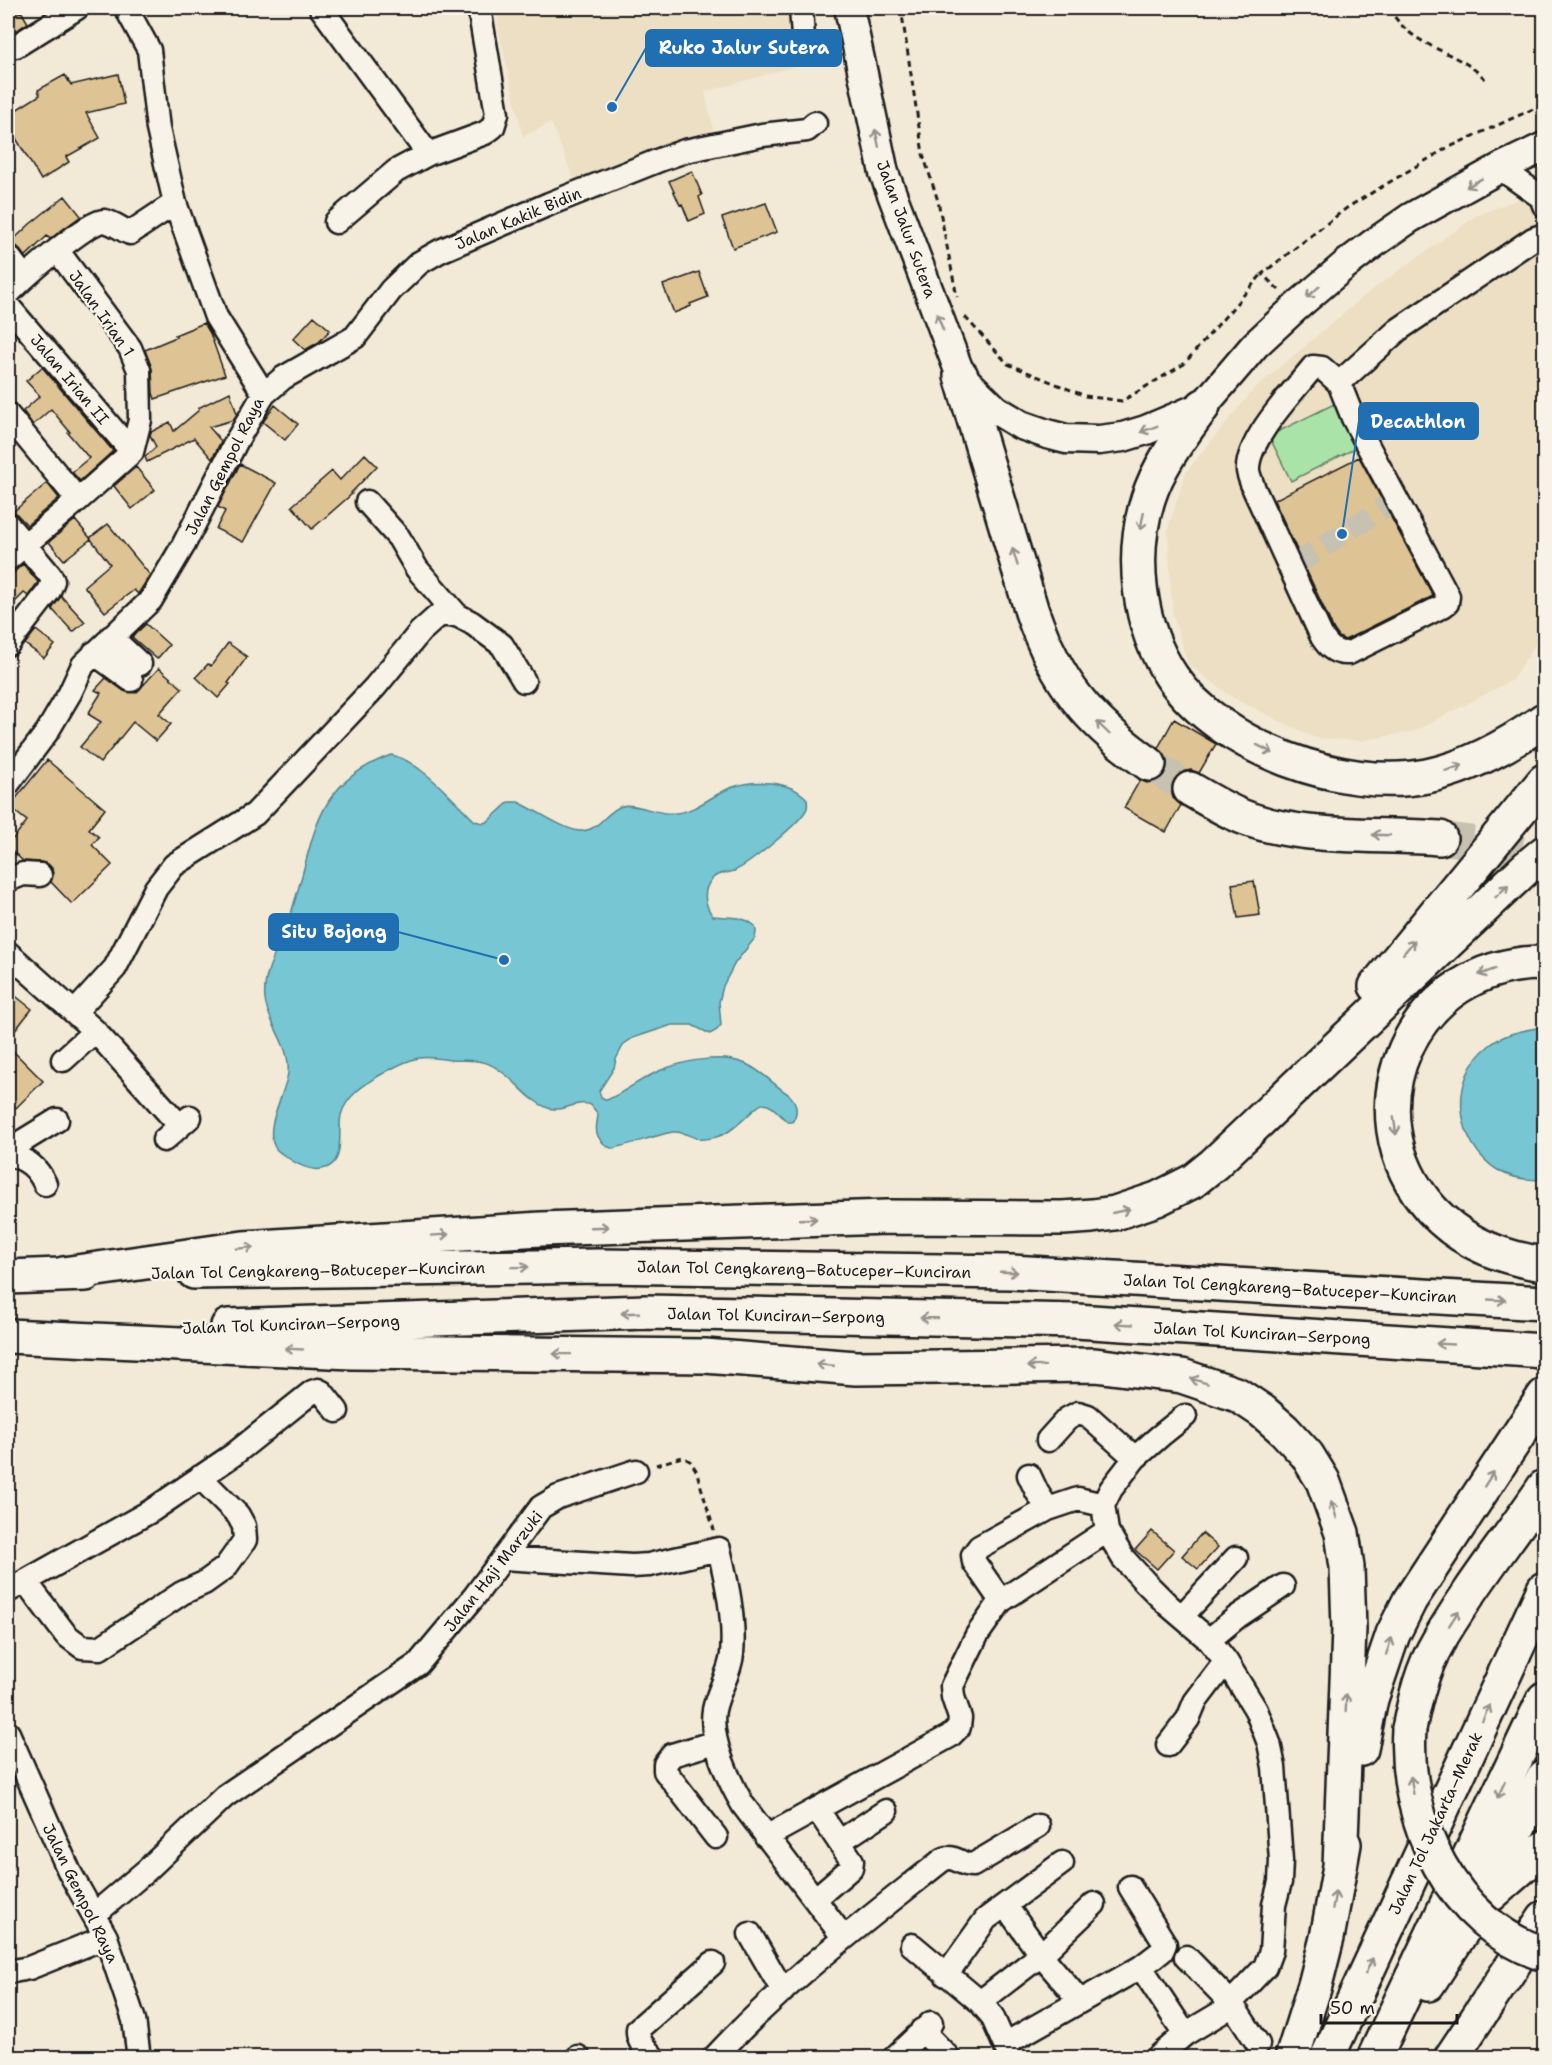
<svg xmlns="http://www.w3.org/2000/svg" width="1552" height="2065" font-family="'Shantell Sans',sans-serif">
<style>
.built{fill:#ecdfc3}
.green{fill:#aae3a7;stroke:#638062;stroke-width:1.5}
.water{fill:#77c6d3;stroke:#53828a;stroke-width:1.5}
.building{fill:#dec494;stroke:#1c1c1c;stroke-width:1.5}
.lines{fill:none;stroke-linecap:round;stroke-linejoin:round}
.minor-tunnel{stroke:#c7c1b2;stroke-width:22;stroke-dasharray:22 11;stroke-linecap:butt}
.highway-tunnel{stroke:#c7c1b2;stroke-width:33;stroke-dasharray:33 16;stroke-linecap:butt}
.minor-casing{stroke:#1c1c1c;stroke-width:27}
.major-casing{stroke:#1c1c1c;stroke-width:33}
.highway-casing{stroke:#1c1c1c;stroke-width:38}
.path{stroke:#1c1c1c;stroke-width:3;stroke-dasharray:6 4.5;stroke-linecap:butt}
.minor{stroke:#f7f3e8;stroke-width:22}
.major{stroke:#f7f3e8;stroke-width:28}
.highway{stroke:#f7f3e8;stroke-width:33}
.highway-bridge-casing{stroke:#1c1c1c;stroke-width:38;stroke-linecap:butt}
.highway-bridge{stroke:#f7f3e8;stroke-width:33}
.oneway{stroke:#94928c}
.labels{text-anchor:middle;stroke-width:5;stroke-linejoin:round;paint-order:stroke}
.street-label{font-size:16px;fill:#1c1c1c;stroke:#f7f3e8}
.leader{fill:none;stroke:#1f6fb2;stroke-width:2}
.callout-dot{fill:#1f6fb2;stroke:#f7f3e8;stroke-width:2}
.callout{fill:#1f6fb2;stroke:#1f6fb2;stroke-width:2}
.callout-label{font-size:18px;text-anchor:middle;font-weight:bold;fill:#fff}
</style>
<rect width="100%" height="100%" fill="#f2ead7"/>
<filter id="ink" filterUnits="userSpaceOnUse"><feTurbulence type="fractalNoise" baseFrequency=".0167" numOctaves="2"/><feDisplacementMap in="SourceGraphic" scale="12" xChannelSelector="R" yChannelSelector="G"/><feConvolveMatrix kernelMatrix="1 2 1 2 8 2 1 2 1" color-interpolation-filters="sRGB"/></filter>
<g filter="url(#ink)">
<path class="built" d="M496 8H815L814 61 705 92 716 143 580 195 551 122 523 137 498 27Z
M1544 189V631L1512 680 1415 731 1360 741 1315 738 1233 698 1188 664 1172 612 1168 529 1186 472 1254 389 1369 292 1476 216Z"/>
<path class="green" d="M1334 404 1356 448 1291 481 1269 436Z"/>
<path class="water" d="M391 755C419 760 454 801 475 821L483 823 487 822 509 802H518C534 809 564 830 580 831 598 832 606 811 622 806 635 802 659 816 676 813 696 811 711 796 730 788 753 779 790 780 807 799 807 802 808 805 807 808 803 821 747 866 734 871 726 874 718 872 712 879 702 890 704 905 713 916L739 918 748 921 755 926 756 932 755 938 735 963 723 986 719 1002 721 1025 717 1030 710 1034 692 1025H672L633 1038 624 1044 616 1059 614 1068 599 1091 601 1097 607 1100C627 1091 644 1076 664 1069 687 1060 723 1054 746 1064 762 1071 774 1085 788 1094 797 1101 799 1113 792 1122H788C780 1116 772 1103 762 1104 756 1105 736 1130 722 1135 717 1137 706 1140 700 1139 690 1137 684 1131 673 1132 662 1133 615 1150 611 1148 607 1147 600 1141 598 1136 594 1130 598 1121 598 1114L591 1105C577 1099 564 1113 548 1108 529 1101 518 1083 502 1072 497 1068 489 1063 482 1062 472 1059 461 1061 451 1060 440 1059 430 1056 419 1058 406 1060 393 1068 382 1074 366 1083 346 1096 341 1115 337 1132 347 1165 322 1169 310 1171 298 1165 288 1158 285 1156 280 1153 277 1150 261 1131 285 1095 288 1073 291 1046 269 1026 265 1000 262 971 279 949 288 923 291 915 293 906 296 897 316 830 316 783 391 755Z
M1537 1028 1544 1029V1180C1529 1180 1513 1179 1499 1171 1455 1144 1447 1078 1490 1045 1504 1034 1520 1031 1537 1028Z"/>
<path class="building" d="M21 11 28 23 8 36V19Z
M118 74 124 104 86 113 100 138 66 157 69 162 41 180 8 125V115L40 95 38 90 65 75 71 85Z
M692 171 702 195 699 197 705 214 689 221 682 204 680 205 669 181Z
M65 196 81 216 50 239 47 236 25 257 18 247 10 243 30 224Z
M766 203 777 232 733 248 722 218Z
M699 272 708 297 690 304 691 306 674 313 663 285Z
M314 316 330 330 319 342 305 350 293 339Z
M204 323 210 333 225 375 155 399 153 393 152 369 145 350 176 337 175 335Z
M42 367 113 451 80 481 72 472 89 458 68 433 70 432 51 409 33 425 23 411 40 396 26 381Z
M230 392 237 414 233 420 209 427 221 441 212 459 194 438 147 462 145 457 156 447 150 435 151 432 170 422 174 431 199 410 198 408Z
M275 405 298 424 285 440 263 422Z
M365 454 377 466 351 493 352 494 312 529 292 506 332 471 340 480Z
M1359 457 1433 596 1345 640 1339 637 1334 630 1274 500Z
M240 464 276 483 243 542 216 529 225 511 218 507Z
M136 467 155 490 132 509 114 486Z
M47 483 59 498 27 525 14 511Z
M75 520 91 539 64 560 49 542Z
M108 524 150 575 138 594 134 590 105 612 84 586 110 564 90 538Z
M23 564 38 582 28 596 24 593 8 609V574H12Z
M61 596 85 622 73 632 52 609Z
M146 624 169 645 157 659 132 637Z
M36 630 55 645 44 658 25 644Z
M228 643 247 657 228 683 230 684 218 698 196 677 208 664 211 666Z
M159 668 182 688 159 714 171 724 156 741 133 722 100 763 80 747 101 722 88 714 101 693 95 690 106 678 124 691 136 693Z
M1174 719 1216 744 1199 773 1191 770 1181 772 1174 780 1171 789 1173 798 1181 805 1166 832 1124 808 1140 780 1147 783 1156 781 1164 775 1168 766 1166 757 1158 748Z
M47 760 105 809 89 829 99 837 92 845 112 865 72 904 51 882 53 875 52 868 48 864 41 862 23 861 8 847V845L27 821 9 807Z
M1254 881 1260 915 1238 918 1232 884Z
M8 990 32 1009 8 1039Z
M8 1046 43 1081 16 1108 8 1099Z
M1152 1531 1174 1550 1157 1569 1135 1550Z
M1202 1533 1218 1547 1198 1569 1182 1556Z"/>
<g class="lines">
<path class="minor-tunnel" d="M1296 564 1388 505"/>
<path class="highway-tunnel" d="M1149 764 1190 789
M1440 838 1492 845 1544 860"/>
<g class="minor-casing">
<path id="minor" d="M126 8 149 50 158 129 175 203 216 317 264 394
M321 8 428 154
M801 8 804 51
M16 46 77 8
M1500 168 1541 197 1544 205
M336 222 396 171 428 154 485 133 493 127 497 114 479 8
M8 256 24 277
M8 294C21 280 88 220 104 221 113 222 122 230 130 233L175 203
M8 306 132 452
M1313 367 1322 368 1339 383 1353 418 1448 596 1447 603 1443 606 1349 653C1336 654 1329 648 1322 637L1254 489C1252 483 1249 477 1248 471 1246 440 1294 391 1313 367Z
M1339 383 1398 330 1533 239 1544 235
M8 415 78 500
M367 502 399 538 417 569 457 615 472 623 502 645 524 681
M8 525 50 575 53 581 49 591 8 644
M8 559 78 500 132 452 140 420 139 370 130 348 57 250
M111 637 140 664
M94 653 131 680
M8 784 47 732 70 693 83 665 151 600 183 546 237 440 264 394 283 378 355 337 391 290 419 263 440 251 549 204 662 159 685 151 762 135 807 130 815 123
M8 880 23 874 40 875
M8 953 95 1031 180 1126
M75 1012 115 968 156 888 174 865 255 814 375 687 420 632 439 615H457
M63 1060 95 1031
M164 1140 190 1117
M8 1147 18 1144 57 1120
M8 1155C25 1157 38 1168 45 1184
M1048 1440 1067 1419 1078 1413 1088 1416 1135 1458
M1029 1475 1037 1492 1048 1509
M503 1558 632 1566 649 1565 719 1549C727 1583 735 1619 732 1654 730 1674 718 1690 714 1710 709 1739 729 1781 743 1805L844 1938
M26 1582 66 1635 82 1647 100 1648 182 1593 204 1583 225 1568 245 1540 244 1526 238 1515 200 1477
M8 1591 151 1511 233 1455 312 1392 318 1390 322 1392 337 1411
M1001 1601 1107 1531
M1182 1616 1236 1558
M1209 1640 1237 1617 1283 1586
M8 1733 70 1873 106 1937 134 2020 139 2058
M716 1742 672 1755 665 1764V1771L716 1837
M1168 1745 1188 1719 1195 1702 1226 1661
M766 1837 950 1736 959 1727 960 1718 953 1697 952 1686 977 1635 1001 1601 974 1562 973 1555 979 1547 1048 1509 1078 1499 1103 1505
M839 1842 886 1811
M815 1899 851 1868 852 1861 817 1809
M1005 1905 1041 1955 1080 2001
M95 1914 147 1870 225 1796 418 1664 474 1597 541 1507 558 1497 636 1471
M750 1934 783 1991
M912 1945 980 2002 992 2016 1010 2057
M1186 1957 1232 2004 1258 2044
M1141 1967 1185 2034
M8 1972 29 1968 106 1937
M946 1975 986 1919 1062 1863
M980 2002 1041 1955 1094 1904
M922 2030 949 2058
M1005 2044 1141 1967 1162 1951 1165 1944 1130 1887
M577 2058 578 2057
M654 2058C646 2049 637 2042 638 2029L713 1963
M714 2058C782 1984 863 1923 941 1861 954 1852 960 1866 973 1865L1038 1826
M894 2058 931 2023
M1157 2058 1185 2034 1222 2012 1265 1967 1271 1951 1274 1905 1280 1882 1281 1860 1274 1767 1269 1743 1256 1710 1226 1661 1209 1640 1168 1605 1145 1582 1123 1558 1107 1531 1103 1505 1111 1489 1135 1458 1160 1436 1185 1416"/>
</g>
<g class="major-casing">
<path id="major" d="M849 8 884 173 961 376 996 410 1021 425 1047 434 1066 439 1099 440 1123 437 1146 430 1203 406 1255 345 1296 307 1345 265 1374 243 1410 218 1500 168 1544 147"/>
</g>
<g class="highway-casing">
<path id="highway" d="M961 376 1032 612C1057 683 1088 721 1149 764
M1203 406C1182 435 1159 464 1148 499 1130 556 1138 627 1172 677 1221 748 1343 792 1427 776 1470 767 1509 745 1544 720
M1190 789C1207 799 1225 810 1243 817 1300 840 1378 833 1440 838
M1544 963C1412 961 1344 1112 1432 1210 1462 1243 1502 1258 1544 1264
M1376 986 1544 781
M194 1272 599 1266 1011 1272 1544 1303
M63 1274 243 1248 541 1229 887 1217 1063 1218 1092 1216 1115 1213 1157 1199 1193 1181 1214 1164 1526 868 1544 853
M8 1277 86 1274
M228 1326 646 1312 1076 1321 1544 1351
M8 1336 352 1352 705 1356 856 1368 1095 1365 1182 1376 1238 1395 1262 1411 1284 1430 1307 1455 1323 1481 1342 1533 1347 1567 1349 1629 1340 1867
M1409 1729C1415 1699 1422 1669 1438 1642 1469 1588 1509 1539 1544 1487
M1361 1749 1371 1699 1393 1634 1410 1600 1544 1396
M1486 1890 1544 1777
M1428 1984 1479 1905 1544 1848
M1292 2058 1315 1985 1327 1938 1344 1844
M1327 2058 1544 1589
M1374 2058 1544 1699
M1451 2058 1544 1918"/>
</g>
<path class="path" d="M901 8 923 154 938 201 957 297
M1389 8C1413 51 1455 47 1486 80
M1279 290 1262 274 1348 207 1445 149 1544 104
M965 317 1008 364 1085 396 1122 401 1184 364 1262 274
M656 1465 682 1457 690 1461 696 1470 714 1530"/>
<use href="#minor" class="minor"/>
<use href="#major" class="major"/>
<use href="#highway" class="highway"/>
<g class="highway-bridge-casing">
<path id="highway-bridge" d="M1409 1729C1403 1821 1452 1925 1544 1954"/>
</g>
<use href="#highway-bridge" class="highway-bridge"/>
</g>
<defs><path id="oneway-shaft" d="M-6 0H5M1.5-3L5.5 0L1.5 3" fill="none" stroke-width="1.6" stroke-linecap="round" stroke-linejoin="round" transform="scale(1.5)"/></defs>
<g class="oneway">
<use href="#oneway-shaft" transform="translate(877 138) rotate(-102)"/>
<use href="#oneway-shaft" transform="translate(1474 183) rotate(151)"/>
<use href="#oneway-shaft" transform="translate(1313 292) rotate(139)"/>
<use href="#oneway-shaft" transform="translate(940 322) rotate(-111)"/>
<use href="#oneway-shaft" transform="translate(1149 429) rotate(159)"/>
<use href="#oneway-shaft" transform="translate(1142 521) rotate(102)"/>
<use href="#oneway-shaft" transform="translate(1015 557) rotate(-107)"/>
<use href="#oneway-shaft" transform="translate(1103 728) rotate(-136)"/>
<use href="#oneway-shaft" transform="translate(1265 749) rotate(27)"/>
<use href="#oneway-shaft" transform="translate(1454 768) rotate(-18)"/>
<use href="#oneway-shaft" transform="translate(1381 835) rotate(-178)"/>
<use href="#oneway-shaft" transform="translate(1502 891) rotate(-44)"/>
<use href="#oneway-shaft" transform="translate(1409 947) rotate(-50)"/>
<use href="#oneway-shaft" transform="translate(1487 972) rotate(160)"/>
<use href="#oneway-shaft" transform="translate(1395 1126) rotate(82)"/>
<use href="#oneway-shaft" transform="translate(1121 1211) rotate(-13)"/>
<use href="#oneway-shaft" transform="translate(808 1219) rotate(-2)"/>
<use href="#oneway-shaft" transform="translate(600 1227) rotate(-2)"/>
<use href="#oneway-shaft" transform="translate(440 1235) rotate(-4)"/>
<use href="#oneway-shaft" transform="translate(245 1248) rotate(-5)"/>
<use href="#oneway-shaft" transform="translate(520 1267) rotate(-1)"/>
<use href="#oneway-shaft" transform="translate(1009 1272) rotate(2)"/>
<use href="#oneway-shaft" transform="translate(1497 1300) rotate(3)"/>
<use href="#oneway-shaft" transform="translate(630 1313) rotate(178)"/>
<use href="#oneway-shaft" transform="translate(929 1318) rotate(-179)"/>
<use href="#oneway-shaft" transform="translate(1124 1324) rotate(-177)"/>
<use href="#oneway-shaft" transform="translate(1445 1344) rotate(-177)"/>
<use href="#oneway-shaft" transform="translate(294 1349) rotate(-177)"/>
<use href="#oneway-shaft" transform="translate(562 1354) rotate(-179)"/>
<use href="#oneway-shaft" transform="translate(825 1365) rotate(-175)"/>
<use href="#oneway-shaft" transform="translate(1036 1366) rotate(179)"/>
<use href="#oneway-shaft" transform="translate(1199 1381) rotate(-163)"/>
<use href="#oneway-shaft" transform="translate(1489 1479) rotate(-57)"/>
<use href="#oneway-shaft" transform="translate(1334 1510) rotate(-108)"/>
<use href="#oneway-shaft" transform="translate(1454 1618) rotate(-57)"/>
<use href="#oneway-shaft" transform="translate(1389 1646) rotate(-71)"/>
<use href="#oneway-shaft" transform="translate(1346 1703) rotate(-88)"/>
<use href="#oneway-shaft" transform="translate(1486 1713) rotate(-65)"/>
<use href="#oneway-shaft" transform="translate(1412 1785) rotate(-99)"/>
<use href="#oneway-shaft" transform="translate(1501 1790) rotate(115)"/>
<use href="#oneway-shaft" transform="translate(1334 1900) rotate(-80)"/>
<use href="#oneway-shaft" transform="translate(1369 1966) rotate(-65)"/>
</g>
</g>
<g class="labels">
<g class="street-label">
<text transform="translate(518 218) rotate(-23)" y="6">Jalan Kakik Bidin</text>
<text transform="translate(907 229) rotate(70)" y="6">Jalan Jalur Sutera</text>
<text transform="translate(102 313) rotate(55)" y="6">Jalan Irian 1</text>
<text transform="translate(70 379) rotate(50)" y="6">Jalan Irian II</text>
<text transform="translate(224 466) rotate(-63)" y="6">Jalan Gempol Raya</text>
<text transform="translate(804 1269) rotate(1)" y="6">Jalan Tol Cengkareng–Batuceper–Kunciran</text>
<text transform="translate(318 1270) rotate(-1)" y="6">Jalan Tol Cengkareng–Batuceper–Kunciran</text>
<text transform="translate(1290 1288) rotate(3)" y="6">Jalan Tol Cengkareng–Batuceper–Kunciran</text>
<text transform="translate(776 1315) rotate(1)" y="6">Jalan Tol Kunciran–Serpong</text>
<text transform="translate(291 1324) rotate(-2)" y="6">Jalan Tol Kunciran–Serpong</text>
<text transform="translate(1262 1333) rotate(3)" y="6">Jalan Tol Kunciran–Serpong</text>
<text transform="translate(493 1571) rotate(-52)" y="6">Jalan Haji Marzuki</text>
<text transform="translate(1435 1823) rotate(-65)" y="6">Jalan Tol Jakarta–Merak</text>
<text transform="translate(81 1893) rotate(64)" y="6">Jalan Gempol Raya</text>
</g>
</g>
<path class="leader" d="M612 107L646 48M1342 534L1359 421M504 960L398 932"/>
<g class="callout-dot">
<circle cx="612" cy="107" r="6"/>
<circle cx="1342" cy="534" r="6"/>
<circle cx="504" cy="960" r="6"/>
</g>
<g class="callout">
<rect x="646" y="30" width="195" height="36" rx="6"/>
<rect x="1359" y="403" width="119" height="36" rx="6"/>
<rect x="269" y="914" width="129" height="36" rx="6"/>
</g>
<g class="callout-label">
<text x="744" y="54">Ruko Jalur Sutera</text>
<text x="1418" y="428">Decathlon</text>
<text x="334" y="938">Situ Bojong</text>
</g>
<rect width="1552" height="2065" fill="none" stroke="#f7f3e8" stroke-width="30"/>
<rect x="15" y="15" width="1522" height="2035" fill="none" stroke="#1c1c1c" stroke-width="2" filter="url(#ink)"/>
<path d="M1321 2014v9h136v-9" fill="none" stroke="#1c1c1c" stroke-width="3"/>
<text x="1330" y="2014" font-size="18" fill="#1c1c1c" stroke="#f7f3e8" stroke-width="4.5" paint-order="stroke">50 m</text>
</svg>
